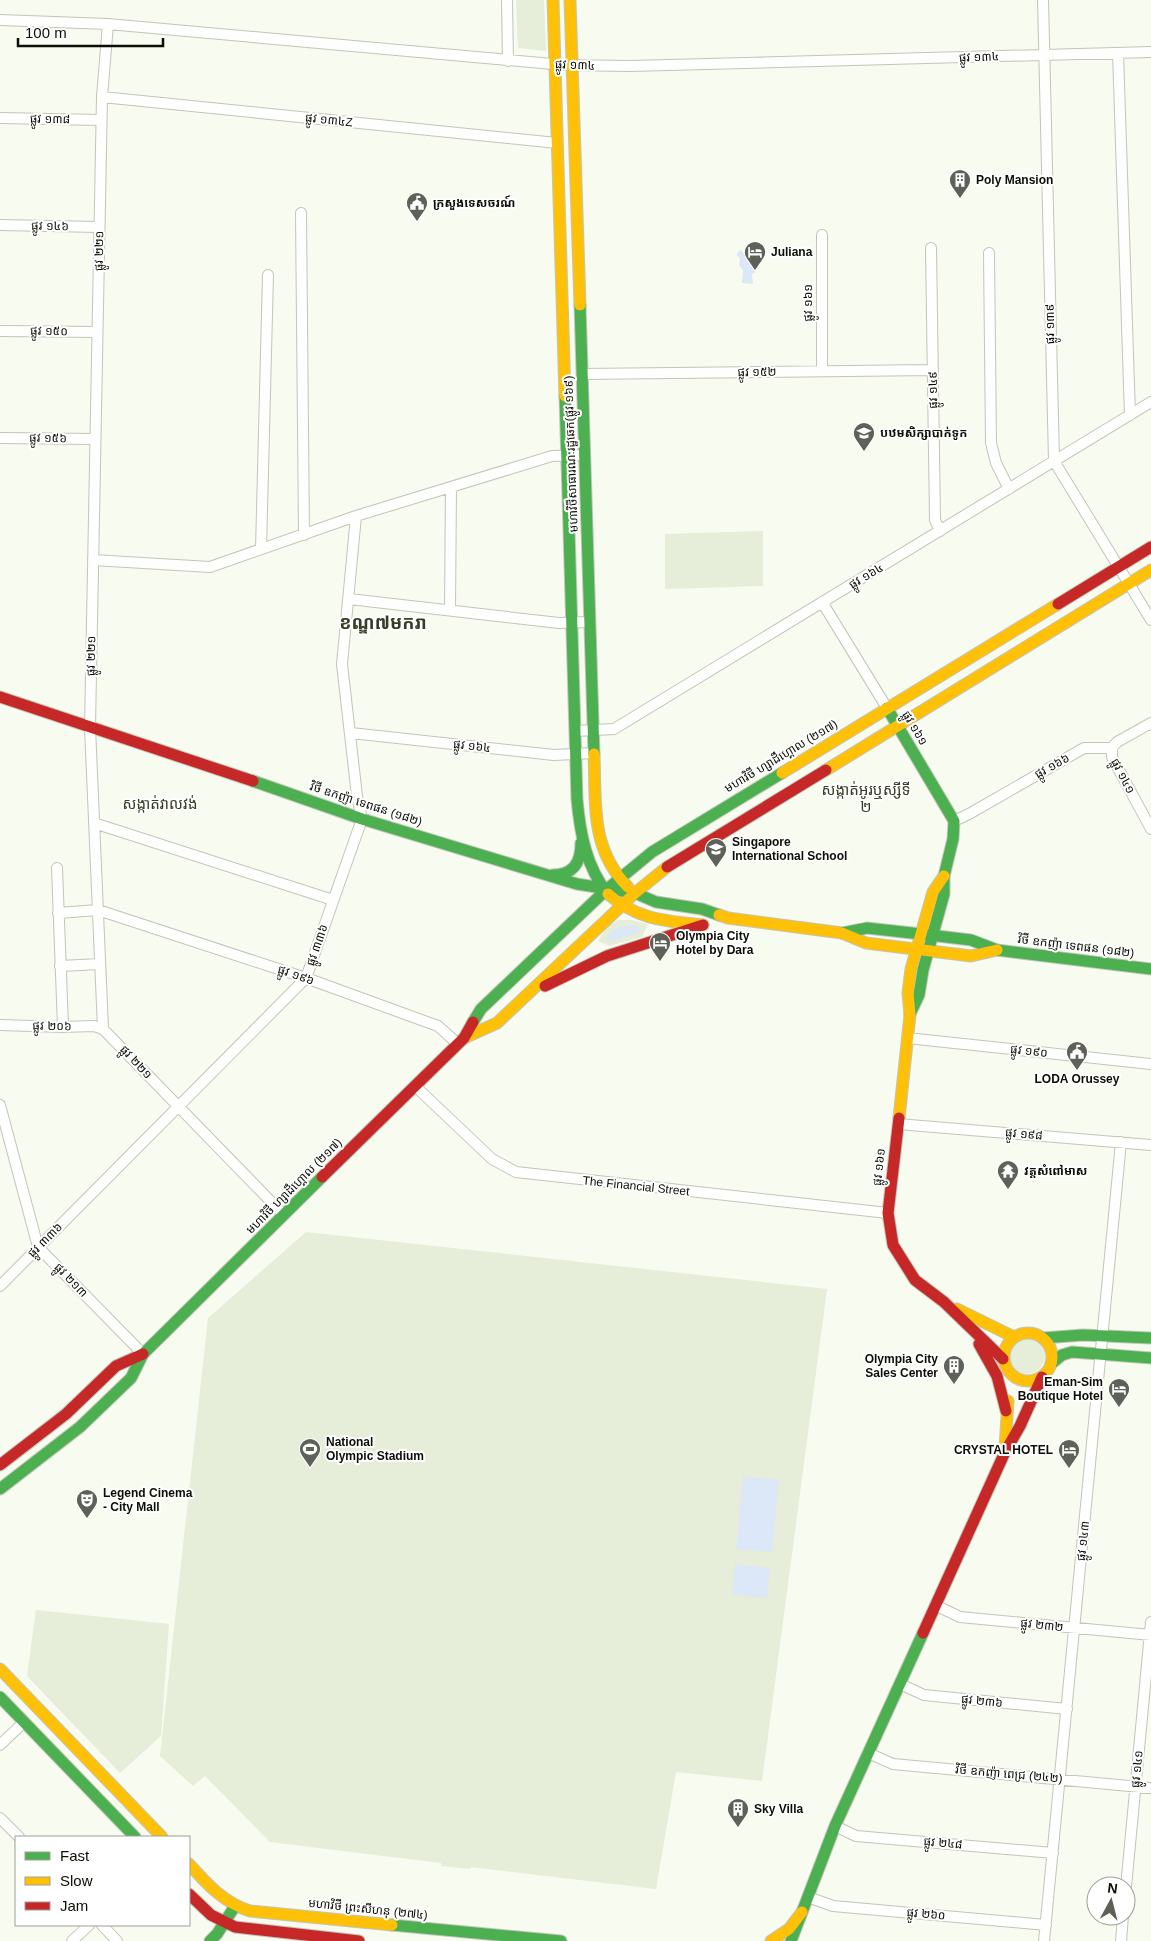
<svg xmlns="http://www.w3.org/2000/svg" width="1151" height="1941" font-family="Arial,'Noto Sans Khmer',sans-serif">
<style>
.green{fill:#e6edd8}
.water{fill:#dce7f7}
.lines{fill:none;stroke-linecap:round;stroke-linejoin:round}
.street-casing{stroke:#c2c5ba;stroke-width:12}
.fast-casing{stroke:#c2c5ba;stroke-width:13}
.slow-casing{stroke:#c2c5ba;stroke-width:13}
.jam-casing{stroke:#c2c5ba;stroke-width:13}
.street{stroke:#fefefd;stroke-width:10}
.fast{stroke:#4caf50;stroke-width:11}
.slow{stroke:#ffc107;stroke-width:11}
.jam{stroke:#c62828;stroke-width:11}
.labels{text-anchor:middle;stroke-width:4;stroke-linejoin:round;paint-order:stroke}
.street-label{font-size:12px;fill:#0b0e04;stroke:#fff}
.poi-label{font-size:12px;font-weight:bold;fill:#0b0e04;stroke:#fff;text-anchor:start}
.quarter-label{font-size:15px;fill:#363d23;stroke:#fff}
.district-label{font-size:18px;font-weight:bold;fill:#363d23;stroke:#fff}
</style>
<rect width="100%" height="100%" fill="#f8fbf0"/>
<path class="green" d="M516 0H544L546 51 518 48Z
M763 531V586L665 589V534Z
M618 920H631L648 924 642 937 609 946 598 941 607 927Z
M306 1232 827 1289 762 1781 676 1772 656 1889 471 1867 470 1869 441 1866V1863L270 1842 205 1776 193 1786 160 1756 208 1318Z
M1007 1355a19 19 0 1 1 38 0a19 19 0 1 1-38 0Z
M36 1610 169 1624 161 1736 120 1773 27 1676Z"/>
<path class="water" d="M741 250 748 259 756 264V272L752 274 753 284 742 283 743 270 739 265 740 258 737 256 738 252Z
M631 925 641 928 638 933 610 941 606 939C612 929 619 926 631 925Z
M743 1476 779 1480 772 1552 736 1549Z
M735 1564 770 1568 767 1598 732 1594Z"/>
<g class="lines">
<g class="street-casing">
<path id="street" d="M507 0 508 61
M1043 0 1054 461 1151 620
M0 20 108 24 564 65 630 66 1151 52
M108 24 102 97 90 727 103 1029 284 1215
M1118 53 1130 415
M102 97 557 143
M0 118 101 120
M301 213 304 535
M0 225 99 227
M822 235V371
M931 248 935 520 940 531
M989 253 991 443 996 463 1009 489
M0 331 97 332
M582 374 933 370
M0 438 95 439
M261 549 268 275
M93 560 210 567 356 516 552 456 584 455
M349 599 559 623 590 622
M822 602 887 708
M450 610 451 487
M575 731 614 729 1151 402
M351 733 554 755 594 753
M1112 748V757L1151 829
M1112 748 1117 742 1151 723
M954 821 969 814 1084 748H1112
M94 823 333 900
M57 868 63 1027
M58 913 98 910 306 978 438 1026 458 1044
M60 966 100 964
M0 1025 63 1027 94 1026 103 1029
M907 1038 1151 1064
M415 1086 492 1159 516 1172 888 1213
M0 1105 38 1247 143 1354
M898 1124 1151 1145
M0 1286 306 978 362 819 357 796 342 664 356 516
M935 1605 960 1617 1151 1635
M900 1684 924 1695 1067 1709
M0 1745 24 1722
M868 1753 893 1764 1151 1788
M0 1818 19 1837
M835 1826 856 1836 1053 1853
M1126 1887 1151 1622
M808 1897 833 1906 1046 1925
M102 1925 117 1941
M72 1941 89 1925
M1044 1941 1121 1142
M1121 1941 1123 1916"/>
</g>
<g class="fast-casing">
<path id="fast" d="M580 305 594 754
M565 396 577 799C580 833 586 867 608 894
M887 708 954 821 953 839 944 876V894L923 970 919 995 910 1014
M253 781 362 819 577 884 635 893 656 902 702 909 719 915
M552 875C573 875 581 863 581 843
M842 933 867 928 921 934 971 940 997 950 1151 969
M473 1022 481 1009 606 890 652 852 782 773
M1043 1338 1083 1335 1151 1338
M1051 1364 1062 1355 1072 1352 1151 1358
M0 1489 80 1427 131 1378 143 1354 322 1177
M0 1697 135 1837
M392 1925 561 1941
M210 1941 217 1934 235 1906
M791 1941 835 1826 923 1633"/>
</g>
<g class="slow-casing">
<path id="slow" d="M553 0 565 396
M570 0 580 305
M594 754C596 803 590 849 628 887
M826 770 1151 570
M782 773 1058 604
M608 894C637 920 667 921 703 925
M719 915 728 918 842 933 866 943 971 956 997 950
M464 1038 497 1023 635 893 667 867
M899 1118 910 1015 908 993 911 969 933 892 944 876
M957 1309 1014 1337
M1004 1357a24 24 0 1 1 48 0a24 24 0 1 1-48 0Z
M1005 1448 1008 1401
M0 1669 162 1837
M189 1864C207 1884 224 1903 250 1911L392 1925
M771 1941 789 1929 802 1912"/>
</g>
<g class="jam-casing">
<path id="jam" d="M1058 604 1151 547
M0 697 253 781
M667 867 826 770
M545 986 607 956 703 925
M899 1118 888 1213 893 1245 915 1280 944 1302 1003 1359
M322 1177 464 1038 473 1022
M979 1344 997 1376 1006 1411
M0 1465 66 1414 116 1366 143 1354
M923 1633 1005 1452 1020 1426 1042 1377
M189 1894 211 1915 235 1927 359 1941"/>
</g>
<use href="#street" class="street"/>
<use href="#fast" class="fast"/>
<use href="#slow" class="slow"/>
<use href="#jam" class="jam"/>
</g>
<defs>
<g id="building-pin" transform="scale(1.125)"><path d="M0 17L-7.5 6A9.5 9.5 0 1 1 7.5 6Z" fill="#5e6157" stroke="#fff"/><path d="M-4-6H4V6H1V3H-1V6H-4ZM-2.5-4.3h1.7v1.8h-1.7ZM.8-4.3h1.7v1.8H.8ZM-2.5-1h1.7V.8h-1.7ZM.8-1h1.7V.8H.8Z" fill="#fff"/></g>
<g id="civic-pin" transform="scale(1.125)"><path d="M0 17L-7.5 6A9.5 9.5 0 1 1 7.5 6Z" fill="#5e6157" stroke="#fff"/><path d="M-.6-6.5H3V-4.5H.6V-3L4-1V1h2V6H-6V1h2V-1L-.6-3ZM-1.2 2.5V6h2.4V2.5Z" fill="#fff"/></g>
<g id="hotel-pin" transform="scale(1.125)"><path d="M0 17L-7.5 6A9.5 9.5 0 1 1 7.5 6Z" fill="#5e6157" stroke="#fff"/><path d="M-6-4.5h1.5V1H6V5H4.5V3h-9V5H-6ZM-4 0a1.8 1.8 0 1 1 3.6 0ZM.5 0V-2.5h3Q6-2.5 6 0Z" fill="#fff"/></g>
<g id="school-pin" transform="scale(1.125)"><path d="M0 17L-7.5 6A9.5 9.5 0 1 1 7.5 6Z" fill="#5e6157" stroke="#fff"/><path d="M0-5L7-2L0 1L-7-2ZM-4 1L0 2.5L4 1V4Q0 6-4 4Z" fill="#fff"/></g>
<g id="temple-pin" transform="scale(1.125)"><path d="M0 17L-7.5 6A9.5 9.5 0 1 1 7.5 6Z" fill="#5e6157" stroke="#fff"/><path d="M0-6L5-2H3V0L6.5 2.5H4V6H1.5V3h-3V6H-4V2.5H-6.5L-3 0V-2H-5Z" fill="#fff"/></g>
<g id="stadium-pin" transform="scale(1.125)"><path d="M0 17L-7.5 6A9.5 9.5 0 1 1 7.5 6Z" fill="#5e6157" stroke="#fff"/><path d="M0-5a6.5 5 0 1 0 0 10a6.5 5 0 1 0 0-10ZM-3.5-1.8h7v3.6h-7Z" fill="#fff"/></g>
<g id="theatre-pin" transform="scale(1.125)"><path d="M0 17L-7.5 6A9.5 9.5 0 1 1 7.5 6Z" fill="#5e6157" stroke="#fff"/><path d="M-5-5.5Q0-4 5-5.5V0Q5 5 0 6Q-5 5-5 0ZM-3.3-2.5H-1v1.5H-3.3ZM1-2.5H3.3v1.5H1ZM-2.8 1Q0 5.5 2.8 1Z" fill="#fff"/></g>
</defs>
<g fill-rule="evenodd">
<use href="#building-pin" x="960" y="180"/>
<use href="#civic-pin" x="417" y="203"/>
<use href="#hotel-pin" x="755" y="252"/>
<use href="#school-pin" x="864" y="433"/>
<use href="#school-pin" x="716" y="849"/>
<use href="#hotel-pin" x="660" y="943"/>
<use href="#civic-pin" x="1077" y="1052"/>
<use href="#temple-pin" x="1008" y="1171"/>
<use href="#building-pin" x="954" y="1366"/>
<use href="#hotel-pin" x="1119" y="1389"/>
<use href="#stadium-pin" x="310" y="1449"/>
<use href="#hotel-pin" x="1069" y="1450"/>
<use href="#theatre-pin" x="87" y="1500"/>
<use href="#building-pin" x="738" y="1809"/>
</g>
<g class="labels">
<g class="street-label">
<text transform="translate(979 57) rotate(-2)" y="4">ផ្លូវ ១៣៤</text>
<text transform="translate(575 65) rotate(2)" y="4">ផ្លូវ ១៣៤</text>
<text transform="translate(50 119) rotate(1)" y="4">ផ្លូវ ១៣៨</text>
<text transform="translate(329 120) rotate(6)" y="4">ផ្លូវ ១៣៤Z</text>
<text transform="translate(50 226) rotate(1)" y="4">ផ្លូវ ១៤៦</text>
<text transform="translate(99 251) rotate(-89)" y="4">ផ្លូវ ២២១</text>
<text transform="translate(808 303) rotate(-90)" y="4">ផ្លូវ ១៦១</text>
<text transform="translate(1050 324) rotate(-91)" y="4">ផ្លូវ ១៣៩</text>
<text transform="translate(49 331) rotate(1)" y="4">ផ្លូវ ១៥០</text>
<text transform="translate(757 372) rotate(-1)" y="4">ផ្លូវ ១៥២</text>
<text transform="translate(933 390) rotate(-91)" y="4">ផ្លូវ ១៤៩</text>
<text transform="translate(48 438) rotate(1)" y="4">ផ្លូវ ១៥៦</text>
<text transform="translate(571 454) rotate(-92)" y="4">មហាវិថីសាធារណៈរដ្ឋឆេក(ផ្លូវ ១៦៩)</text>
<text transform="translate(866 576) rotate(-31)" y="4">ផ្លូវ ១៦៤</text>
<text transform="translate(91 656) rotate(-89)" y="4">ផ្លូវ ២២១</text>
<text transform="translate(915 728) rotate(59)" y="4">ផ្លូវ ១៦១</text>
<text transform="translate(472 746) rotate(6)" y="4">ផ្លូវ ១៦៤</text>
<text transform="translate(781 756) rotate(-31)" y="4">មហាវិថី ហ្សាដឹហ្គោល (២១៧)</text>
<text transform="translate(1052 766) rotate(-29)" y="4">ផ្លូវ ១៦៦</text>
<text transform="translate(1123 776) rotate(63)" y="4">ផ្លូវ ១៤១</text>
<text transform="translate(366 804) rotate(18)" y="4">វិថី ឧកញ៉ា ទេពផន (១៨២)</text>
<text transform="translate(317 945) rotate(-71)" y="4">ផ្លូវ ៣៣៦</text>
<text transform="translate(1076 946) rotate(7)" y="4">វិថី ឧកញ៉ា ទេពផន (១៨២)</text>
<text transform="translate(296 975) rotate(19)" y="4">ផ្លូវ ១៩៦</text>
<text transform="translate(52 1026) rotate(1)" y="4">ផ្លូវ ២០៦</text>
<text transform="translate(1029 1051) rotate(6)" y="4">ផ្លូវ ១៩០</text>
<text transform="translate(136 1062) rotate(47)" y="4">ផ្លូវ ២២១</text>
<text transform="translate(1024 1134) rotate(5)" y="4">ផ្លូវ ១៩៨</text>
<text transform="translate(879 1167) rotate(-84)" y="4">ផ្លូវ ១៦១</text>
<text transform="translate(294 1186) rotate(-45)" y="4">មហាវិថី ហ្សាដឹហ្គោល (២១៧)</text>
<text transform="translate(636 1186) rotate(6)" y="4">The Financial Street</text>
<text transform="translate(45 1240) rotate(-45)" y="4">ផ្លូវ ៣៣៦</text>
<text transform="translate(71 1280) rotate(46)" y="4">ផ្លូវ ២១៣</text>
<text transform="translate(1083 1541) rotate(-84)" y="4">ផ្លូវ ១៤៣</text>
<text transform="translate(1042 1625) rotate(6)" y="4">ផ្លូវ ២៣២</text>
<text transform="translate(982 1701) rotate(6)" y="4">ផ្លូវ ២៣៦</text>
<text transform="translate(1137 1769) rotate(-85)" y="4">ផ្លូវ ១៤១</text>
<text transform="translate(1009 1774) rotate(5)" y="4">វិថី ឧកញ៉ា ពេជ្រ (២៤២)</text>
<text transform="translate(943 1843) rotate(5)" y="4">ផ្លូវ ២៤៨</text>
<text transform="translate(368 1909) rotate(6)" y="4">មហាវិថី ព្រះសីហនុ (២៧៤)</text>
<text transform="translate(926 1914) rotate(5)" y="4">ផ្លូវ ២៦០</text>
</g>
<g class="poi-label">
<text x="976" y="184">Poly Mansion</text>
<text x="433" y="207">ក្រសួងទេសចរណ៍</text>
<text x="771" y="256">Juliana</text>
<text x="880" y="437">បឋមសិក្សាបាក់ទូក</text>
<text x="732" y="846">Singapore<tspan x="732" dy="14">International School</tspan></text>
<text x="676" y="940">Olympia City<tspan x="676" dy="14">Hotel by Dara</tspan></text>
<text x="1077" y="1083" text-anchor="middle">LODA Orussey</text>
<text x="1024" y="1175">វត្តសំពៅមាស</text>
<text x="938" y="1363" text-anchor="end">Olympia City<tspan x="938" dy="14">Sales Center</tspan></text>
<text x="1103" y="1386" text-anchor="end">Eman-Sim<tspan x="1103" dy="14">Boutique Hotel</tspan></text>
<text x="326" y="1446">National<tspan x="326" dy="14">Olympic Stadium</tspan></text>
<text x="1053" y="1454" text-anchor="end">CRYSTAL HOTEL</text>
<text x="103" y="1497">Legend Cinema<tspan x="103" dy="14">- City Mall</tspan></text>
<text x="754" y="1813">Sky Villa</text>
</g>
<g class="quarter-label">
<text x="866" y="795">សង្កាត់អូរឬស្សីទី<tspan x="866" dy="17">២</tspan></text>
<text x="160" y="809">សង្កាត់វាលវង់</text>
</g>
<g class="district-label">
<text x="383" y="629">ខណ្ឌ៧មករា</text>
</g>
</g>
<rect x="15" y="1836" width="175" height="90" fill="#ffffff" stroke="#9d9f9b"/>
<rect x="25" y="1852" width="25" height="8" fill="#4caf50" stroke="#9d9f9b"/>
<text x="60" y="1861" font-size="15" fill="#0b0e04">Fast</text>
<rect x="25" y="1877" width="25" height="8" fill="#ffc107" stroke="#9d9f9b"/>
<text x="60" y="1886" font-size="15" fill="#0b0e04">Slow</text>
<rect x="25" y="1902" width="25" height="8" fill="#c62828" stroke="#9d9f9b"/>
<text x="60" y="1911" font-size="15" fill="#0b0e04">Jam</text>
<g transform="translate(1111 1901) rotate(7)"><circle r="24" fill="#ffffff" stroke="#9d9f9b"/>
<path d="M0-4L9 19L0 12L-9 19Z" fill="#5e6157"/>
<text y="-8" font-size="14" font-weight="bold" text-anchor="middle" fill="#0b0e04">N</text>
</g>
<path d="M18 38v8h145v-8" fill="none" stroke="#0b0e04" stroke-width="2.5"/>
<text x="25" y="38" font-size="15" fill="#0b0e04" stroke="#ffffff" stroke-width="4" paint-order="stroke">100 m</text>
</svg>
